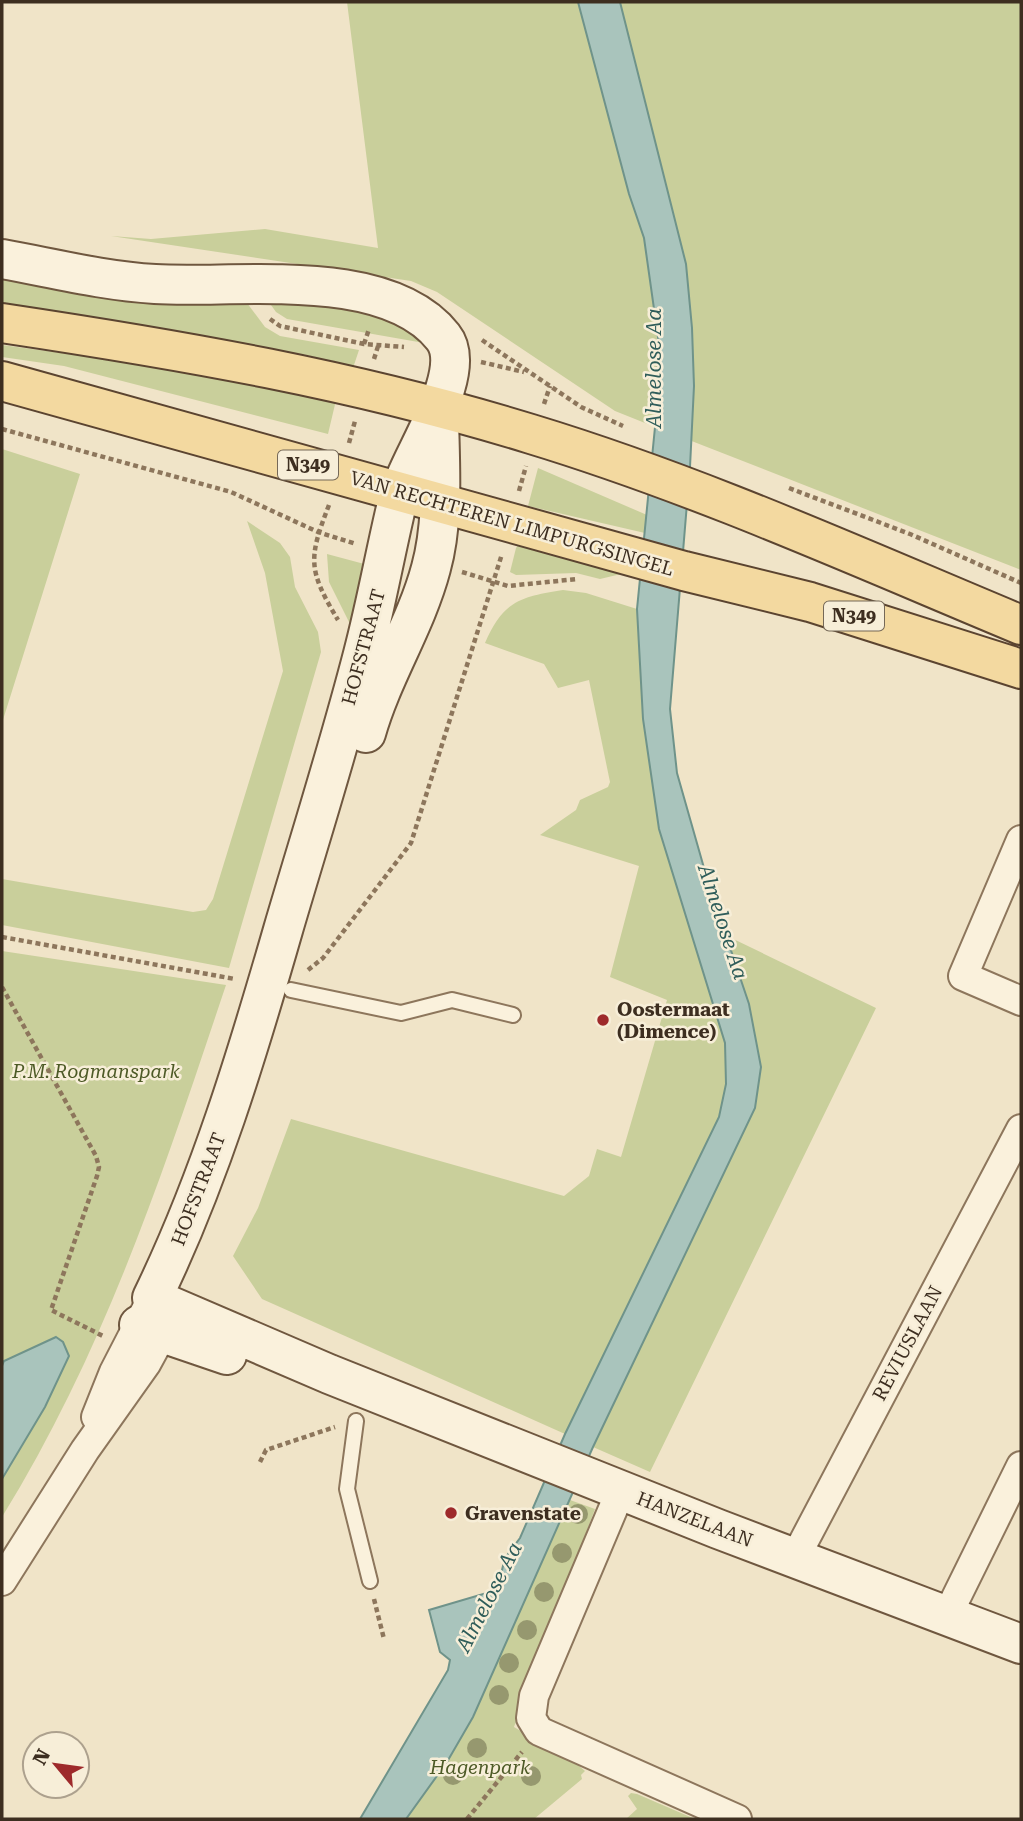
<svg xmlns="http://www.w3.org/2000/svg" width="1023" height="1821" font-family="'Roboto Serif',serif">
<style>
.green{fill:#c9cf9b}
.water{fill:#a9c4bc;stroke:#6f938a;stroke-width:2}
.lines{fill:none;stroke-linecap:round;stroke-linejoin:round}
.lane-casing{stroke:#8d765c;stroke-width:18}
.street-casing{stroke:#8d765c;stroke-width:32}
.secondary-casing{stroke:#6f573f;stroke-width:42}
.primary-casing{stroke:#5b4430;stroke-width:42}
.path{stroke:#8d765c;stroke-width:4.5;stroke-dasharray:5 3.5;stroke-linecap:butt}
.lane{stroke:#faf1dc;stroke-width:14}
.street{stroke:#faf1dc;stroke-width:28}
.secondary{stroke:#faf1dc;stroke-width:38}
.primary{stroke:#f3d9a0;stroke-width:38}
.tree{fill:#96986f}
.poi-dot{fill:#9e2a2b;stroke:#f7eed8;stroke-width:2.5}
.labels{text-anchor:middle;stroke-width:5;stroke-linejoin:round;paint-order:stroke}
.shield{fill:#f7eed8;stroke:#756857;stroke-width:2}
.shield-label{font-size:18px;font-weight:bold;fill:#3d2e20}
.street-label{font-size:19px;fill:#3d2e20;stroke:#f7eed8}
.poi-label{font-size:19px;font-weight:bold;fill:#3d2e20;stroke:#f7eed8;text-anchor:start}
.park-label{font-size:19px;font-style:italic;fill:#4d5a26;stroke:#f7eed8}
.water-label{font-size:21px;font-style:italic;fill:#2f5d5a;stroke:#f7eed8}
</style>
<rect width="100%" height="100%" fill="#f0e4c8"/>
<path class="green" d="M347 2H578L629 194 644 238 658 337 655 427 615 411 437 292 411 281 111 236 151 239 265 229 378 248Z
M620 2H1021V570L689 440 694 386 686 264Z
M2 273 244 299 265 327 280 336 359 350 353 368 307 355 2 308Z
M266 298 379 304 424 343 287 319 276 312Z
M2 345 261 380 337 396 328 434 64 366 2 357Z
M2 449 80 474 2 723Z
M538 468 647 515 645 533 528 506Z
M247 521 280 543 290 557 295 587 318 632 321 652 229 968 2 925V879L193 912 206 910 213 899 283 671 265 573Z
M527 533 642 569 600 579 576 573 516 575 510 572 516 548Z
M327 554 368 565 351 626 329 582Z
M563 590 586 593 637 609 643 719 659 829 725 1043 726 1084 719 1117 565 1434 262 1299 233 1256 258 1208 291 1119 564 1196 589 1176 597 1149 621 1157 667 1000 610 977 639 866 540 835 576 810 580 800 608 787 610 782 589 680 558 688 544 664 485 643C503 601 520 597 563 590Z
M725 935 876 1008 650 1472 593 1447 755 1108 749 1004Z
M2 951 226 985C163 1173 106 1348 2 1517Z
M570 1500 595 1509 514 1727 578 1765 585 1771 581 1775 582 1779 534 1819H379Z
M631 1793 637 1794 695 1819H626L637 1809 628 1796Z"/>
<path class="water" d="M578 2H620L686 264 692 328 694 386 690 467 670 709 677 773 708 882 749 1004 761 1067 755 1108 593 1447 473 1717 447 1762 406 1819H360L448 1670 450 1660 440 1652 429 1610 497 1590 505 1558 520 1538 565 1434 719 1117 726 1084 725 1043 659 829 643 719 637 609 657 407 658 337 644 238 629 194Z
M56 1337 63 1342 69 1356 45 1407 2 1479V1366L4 1361Z"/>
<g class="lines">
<g class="lane-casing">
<path id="lane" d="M291 990 401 1013 452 1000 513 1015
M356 1421 347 1489 370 1581"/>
</g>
<g class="street-casing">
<path id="street" d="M1021 840 963 976 1021 1001
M96 1417 114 1372 147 1308
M621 1490 534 1696 531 1718 539 1731 737 1819
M795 1558 1021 1129
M2 1581 85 1450 146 1364 171 1318
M947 1616 1021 1466"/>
</g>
<g class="secondary-casing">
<path id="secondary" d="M2 259C52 268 104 281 155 284 236 289 386 265 443 337 471 372 408 459 399 495 386 548 377 601 363 654 339 747 310 838 283 930 247 1055 209 1181 152 1298L329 1374 718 1529 1021 1644
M366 733C382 676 416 625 431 568 444 521 440 467 439 418
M139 1325 227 1355"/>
</g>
<g class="primary-casing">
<path id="primary" d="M2 323C182 350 356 380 531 434 699 485 860 558 1021 625
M2 381 684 571 810 602 1021 669"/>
</g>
<path class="path" d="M270 319 280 326 364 344 404 347
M482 340 581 407 623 426
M364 344 369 329
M374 359 379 343
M481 362 524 372
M544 404 550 386
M2 429 231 492 318 532 356 544
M349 443 355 421
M789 488 910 534 1021 583
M519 491 526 466
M329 505C308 559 308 570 338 620
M462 572 508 586 577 579
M2 937 235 979
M308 970 323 958 411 843 502 554
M2 987 96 1156 99 1167 97 1176 51 1310 103 1336
M260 1462 266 1450 335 1427
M374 1599 384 1639
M467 1819 522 1752"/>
<use href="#lane" class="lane"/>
<use href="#street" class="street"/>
<use href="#secondary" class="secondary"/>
<use href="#primary" class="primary"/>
</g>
<g class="tree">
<circle cx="578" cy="1514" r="10"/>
<circle cx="562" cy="1553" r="10"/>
<circle cx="544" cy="1592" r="10"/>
<circle cx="527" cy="1630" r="10"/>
<circle cx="509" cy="1663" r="10"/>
<circle cx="499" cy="1695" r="10"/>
<circle cx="477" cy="1748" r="10"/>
<circle cx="453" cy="1775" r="10"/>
<circle cx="531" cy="1776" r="10"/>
</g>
<g class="poi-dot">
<circle cx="603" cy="1020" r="7"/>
<circle cx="451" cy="1513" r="7"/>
</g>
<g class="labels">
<g class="shield">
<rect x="278" y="450.5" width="60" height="29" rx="5"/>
<rect x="824" y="601.5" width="60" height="29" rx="5"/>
</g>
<g class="shield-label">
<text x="308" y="471">N349</text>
<text x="854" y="622">N349</text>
</g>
<g class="street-label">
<text transform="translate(512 523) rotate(16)" y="7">VAN RECHTEREN LIMPURGSINGEL</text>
<text transform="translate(363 647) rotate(-75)" y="7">HOFSTRAAT</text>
<text transform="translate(198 1189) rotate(-69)" y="7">HOFSTRAAT</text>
<text transform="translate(907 1343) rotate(-62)" y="7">REVIUSLAAN</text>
<text transform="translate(695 1519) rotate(21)" y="7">HANZELAAN</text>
</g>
<g class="poi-label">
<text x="617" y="1016">Oostermaat<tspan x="617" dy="22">(Dimence)</tspan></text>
<text x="465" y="1520">Gravenstate</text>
</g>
<g class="park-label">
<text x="96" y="1078">P.M. Rogmanspark</text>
<text x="480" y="1774">Hagenpark</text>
</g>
<g class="water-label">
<text transform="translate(654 368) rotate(-90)" y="7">Almelose Aa</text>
<text transform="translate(723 922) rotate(72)" y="7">Almelose Aa</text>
<text transform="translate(489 1597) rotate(-63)" y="7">Almelose Aa</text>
</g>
</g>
<rect width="1023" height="1821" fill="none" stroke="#3d2e20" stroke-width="7"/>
<g transform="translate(56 1765) rotate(299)"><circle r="33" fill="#f7eed8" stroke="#ada18e" stroke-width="2"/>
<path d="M0-5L12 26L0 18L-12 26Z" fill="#9e2a2b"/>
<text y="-10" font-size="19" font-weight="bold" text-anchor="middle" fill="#3d2e20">N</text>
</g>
</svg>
